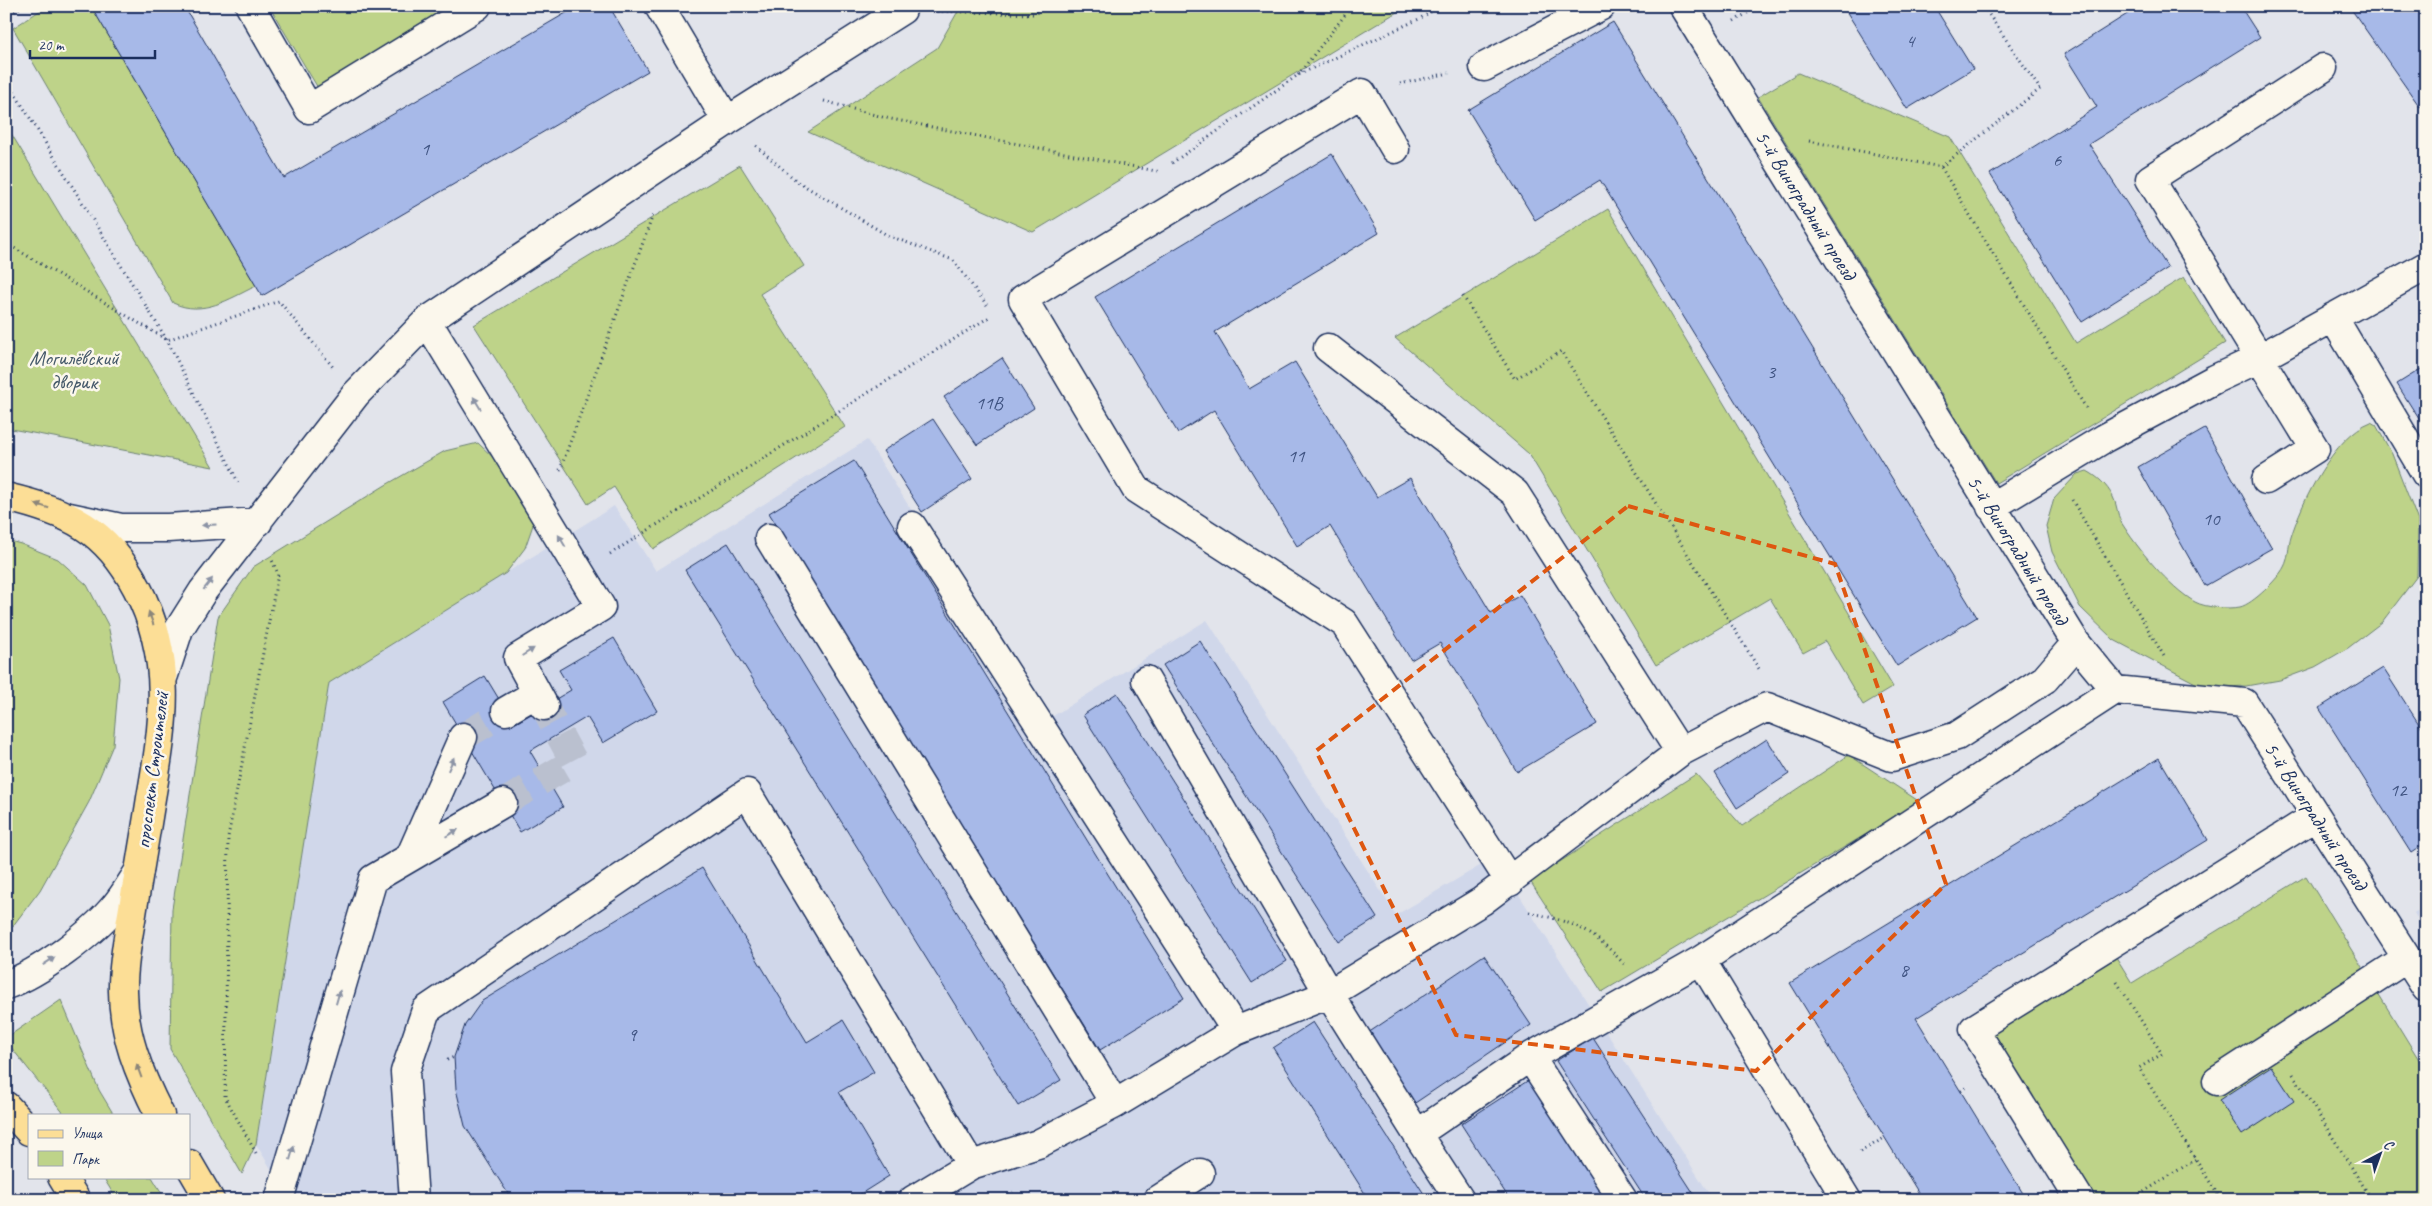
<svg xmlns="http://www.w3.org/2000/svg" width="2432" height="1206" font-family="Caveat,sans-serif">
<style>
.built{fill:#d0d7ea}
.green{fill:#bed389;stroke:#6c8174}
.building{fill:#a7b9e8;stroke:#1b2f5e}
.lines{fill:none;stroke-linecap:round;stroke-linejoin:round}
.minor-tunnel{stroke:#bac0cf;stroke-width:28;stroke-dasharray:28 14;stroke-linecap:butt}
.minor-casing{stroke:#1b2f5e;stroke-width:31}
.major-casing{stroke:#1b2f5e;stroke-width:31}
.path{stroke:#1b2f5e;stroke-width:3;stroke-dasharray:1 4;stroke-linecap:butt}
.minor{stroke:#fbf7ec;stroke-width:28}
.major{stroke:#fcde96;stroke-width:28}
.oneway{fill:#8b93a5}
.oneway2{fill:#8c867a}
.marked{fill:none;stroke:#de5710;stroke-width:4;stroke-dasharray:10 6;stroke-linejoin:round}
.labels{text-anchor:middle;stroke-width:5;stroke-linejoin:round;paint-order:stroke}
.number-label{font-size:19px;fill:#3e5280}
.street-label{font-size:21px;fill:#1b2f5e;stroke:#fbf7ec}
.park-label{font-size:21px;fill:#445869;stroke:#fbf7ec}
</style>
<rect width="100%" height="100%" fill="#e2e4eb"/>
<filter id="ink" filterUnits="userSpaceOnUse"><feTurbulence type="fractalNoise" baseFrequency=".02" numOctaves="2"/><feDisplacementMap in="SourceGraphic" scale="10" xChannelSelector="R" yChannelSelector="G"/><feConvolveMatrix kernelMatrix="1 2 1 2 8 2 1 2 1" color-interpolation-filters="sRGB"/></filter>
<g filter="url(#ink)">
<path class="built" d="M867 440 1045 721 1207 620 1396 915 1495 857 1713 1200H290L256 1144 329 683 614 506 656 571Z
M2426 905V931L2414 913Z"/>
<path class="green" d="M47 6H91L256 286C229 299 203 317 173 303L13 28Z
M269 6H455L318 88Z
M961 6H1407L1033 232 808 132 937 48Z
M1798 73 1950 137 2076 343 2184 277 2225 343 1996 483 1758 97Z
M6 125 213 467 6 428Z
M740 165 804 266 760 294 845 427 653 549 614 487 588 504 474 325Z
M1608 209 1893 687 1863 705 1825 641 1803 653 1770 598 1656 665 1529 454 1395 338Z
M2371 422 2376 425 2392 454 2418 521 2417 576 2382 622 2348 648 2315 667 2280 680 2246 686 2205 688 2114 640 2080 607 2052 552 2046 526 2054 499 2077 474 2087 471C2098 477 2107 485 2113 497 2117 504 2117 514 2121 522 2137 548 2169 587 2195 602 2206 608 2229 609 2240 607 2253 604 2278 579 2284 567 2289 558 2288 547 2291 537 2302 501 2334 436 2371 422Z
M478 443 498 462 534 522 525 548 506 573 329 683 256 1144 242 1174 170 1049 172 909 218 617 253 567 384 486 445 451Z
M6 540 21 544 58 559 87 585 108 625 119 678 113 745 89 802 40 890 6 935Z
M1849 755 1920 802 1602 992 1530 881 1696 774 1742 826Z
M2306 876 2426 1071V1200H2093L1992 1034 2116 957 2132 983Z
M61 1000 99 1090 114 1115H65L6 1041V1038Z
M103 1177H152L166 1200H117Z"/>
<path class="building" d="M91 6H184L284 178 578 6H609L648 71 262 296Z
M1843 6H1934L1973 69 1907 109Z
M2140 6H2240L2260 37 2089 144 2168 268 2082 322 1990 174 2097 107 2064 54Z
M2349 6H2426V103L2420 107Z
M1613 22 1977 617 1897 666 1600 180 1535 220 1468 110Z
M1332 154 1379 233 1215 332 1249 389 1295 362 1377 497 1410 478 1491 613 1520 595 1597 724 1517 772 1440 643 1411 660 1330 526 1297 546 1214 410 1178 433 1095 297Z
M1002 358 1034 408 977 445 944 397Z
M2426 366V430L2397 384Z
M933 419 972 479 922 512 883 451Z
M2205 429 2272 548 2205 586 2138 467Z
M854 461 1184 998 1100 1050 769 513Z
M728 543 1061 1080 1018 1106 685 570Z
M614 638 657 711 603 743 587 717 530 751 563 807 520 832 443 702 485 676 514 724 571 690 559 670Z
M1200 641 1377 918 1339 942 1163 665Z
M2383 668 2426 735V843L2411 853 2319 708Z
M1117 693 1287 961 1252 983 1083 715Z
M1767 739 1789 774 1737 808 1715 773Z
M2159 758 2208 840 1916 1018 2027 1200H1923L1790 983Z
M702 868 807 1042 843 1020 874 1072 839 1092 889 1176 851 1200H512L465 1126 456 1089 454 1057 465 1025 482 1001Z
M1484 955 1531 1025 1415 1103 1368 1033Z
M1313 1022 1428 1200H1369L1273 1048Z
M1593 1038 1698 1200H1646L1556 1061Z
M2271 1066 2294 1101 2242 1135 2219 1100Z
M1532 1078 1611 1200H1510L1461 1124Z"/>
<g class="lines">
<path class="minor-tunnel" d="M463 737 506 711
M503 803 574 762 544 706"/>
<g class="minor-casing">
<path id="minor" d="M250 6 309 109 477 6
M659 6 727 121
M1683 6 2076 643 2115 690 2244 703 2426 988
M1484 67 1601 6
M1395 149 1362 93 1023 299 1136 489 1344 623 1510 882
M2333 317 2426 474
M427 321 601 607 518 658 544 706
M1328 348 1515 493 1680 752
M2266 480 2315 449 2150 179 2323 68
M1991 507 2105 438 2215 379 2260 358 2426 266
M69 517 121 528H168L258 522
M912 526 1236 1031
M769 538 1115 1104
M164 675 179 629 203 591 356 394 427 321 727 121 902 10 899 6
M1146 680 1329 994 1417 1134
M506 711 537 693
M410 857 463 737
M1701 960 1847 1200
M6 985C40 973 92 934 115 906 124 896 131 883 139 871
M1530 1057 1623 1200
M2217 1081 2407 958
M279 1200 373 879 503 803
M414 1200 405 1072 426 1010 747 793 971 1165
M913 1200 971 1165 1038 1144 1115 1104 1236 1031 1329 994 1482 901 1680 752 1767 707 1892 757 1957 736 2045 679 2076 643
M1158 1200 1200 1173
M1460 1200 1417 1134 1530 1057 1701 960 2115 690
M2080 1200 1974 1029 2316 816"/>
</g>
<g class="major-casing">
<path id="major" d="M6 497C69 512 106 529 137 588 174 658 164 724 151 798 145 837 138 876 132 914 128 937 123 962 123 986 122 1033 139 1074 160 1115
M6 1106 29 1131
M189 1164 210 1200
M62 1177 76 1200"/>
</g>
<path class="path" d="M937 11 1033 14 1050 6
M6 17 22 6
M1734 21 1759 6
M1298 75 1352 6
M6 79 167 340 240 486
M1400 84 1449 73
M824 101 886 118 1161 172
M1809 141 1941 167 2086 408
M756 146 798 182 887 235 953 260 987 305
M1172 163 1298 75 1419 19 1440 6
M1941 167 2040 89 1983 6
M6 243 167 340 279 301 333 367
M1463 296 1515 379 1561 351 1761 672
M560 470 653 215
M2072 500 2165 658
M610 554 991 316
M1529 912C1575 923 1592 929 1624 964
M2117 982 2162 1054 2139 1068 2221 1200
M447 1060 454 1057
M2293 1074 2369 1195 2361 1200
M1961 1091 1968 1087
M1860 1152 1886 1137
M256 1153 225 1097 228 837 278 574 272 560
M1000 1200 1013 1192
M2131 1200 2196 1159"/>
<use href="#minor" class="minor"/>
<use href="#major" class="major"/>
</g>
<defs><path id="oneway-solid" d="M-6-.8H1V-3.2L6.5 0L1 3.2V.8H-6Z" transform="scale(1.25)"/></defs>
<g class="oneway">
<use href="#oneway-solid" transform="translate(477 403) rotate(-121)"/>
<use href="#oneway-solid" transform="translate(209 525) rotate(176)"/>
<use href="#oneway-solid" transform="translate(562 541) rotate(-121)"/>
<use href="#oneway-solid" transform="translate(208 584) rotate(-52)"/>
<use href="#oneway-solid" transform="translate(528 652) rotate(-32)"/>
<use href="#oneway-solid" transform="translate(451 764) rotate(-66)"/>
<use href="#oneway-solid" transform="translate(452 833) rotate(-30)"/>
<use href="#oneway-solid" transform="translate(49 961) rotate(-34)"/>
<use href="#oneway-solid" transform="translate(338 997) rotate(-74)"/>
<use href="#oneway-solid" transform="translate(292 1153) rotate(-74)"/>
</g>
<g class="oneway2">
<use href="#oneway-solid" transform="translate(42 506) rotate(-162)"/>
<use href="#oneway-solid" transform="translate(151 618) rotate(-110)"/>
<use href="#oneway-solid" transform="translate(139 1071) rotate(-110)"/>
</g>
</g>
<path class="marked" d="M1628 506 1835 564 1946 884 1756 1071 1456 1035 1316 751Z"/>
<g class="labels">
<g class="number-label">
<text x="1910" y="47">4</text>
<text x="425" y="155">1</text>
<text x="2057" y="166">6</text>
<text x="1771" y="378">3</text>
<text x="989" y="409">11В</text>
<text x="1296" y="462">11</text>
<text x="2211" y="525">10</text>
<text x="2398" y="796">12</text>
<text x="1904" y="976">8</text>
<text x="632" y="1041">9</text>
</g>
<g class="street-label">
<text transform="translate(1806 205) rotate(58)" y="7">5-й Виноградный проезд</text>
<text transform="translate(2018 550) rotate(58)" y="7">5-й Виноградный проезд</text>
<text transform="translate(152 770) rotate(-83)" y="7">проспект Строителей</text>
<text transform="translate(2316 816) rotate(57)" y="7">5-й Виноградный проезд</text>
</g>
<g class="park-label">
<text x="74" y="365">Могилёвский<tspan x="74" dy="24">дворик</tspan></text>
</g>
</g>
<rect width="2432" height="1206" fill="none" stroke="#fbf7ec" stroke-width="25"/>
<rect x="12" y="12" width="2407" height="1181" fill="none" stroke="#1b2f5e" stroke-width="2" filter="url(#ink)"/>
<rect x="28" y="1114" width="162" height="65" fill="#fbf7ec" stroke="#a1a7b3"/>
<rect x="38" y="1130" width="25" height="8" fill="#fcde96" stroke="#a1a7b3"/>
<text x="72" y="1138" font-size="15" fill="#1b2f5e">Улица</text>
<rect x="38" y="1151" width="25" height="15" fill="#bed389" stroke="#a1a7b3"/>
<text x="72" y="1164" font-size="15" fill="#1b2f5e">Парк</text>
<g transform="translate(2380 1154) rotate(41)" stroke="#fbf7ec" stroke-width="4" paint-order="stroke">
<path d="M0-4L9 19L0 12L-9 19Z" fill="#1b2f5e"/>
<text y="-8" font-size="14" font-weight="bold" text-anchor="middle" fill="#1b2f5e">С</text>
</g>
<path d="M30 50v8h125v-8" fill="none" stroke="#1b2f5e" stroke-width="2.5"/>
<text x="38" y="50" font-size="15" fill="#1b2f5e" stroke="#fbf7ec" stroke-width="4" paint-order="stroke">20 m</text>
</svg>
